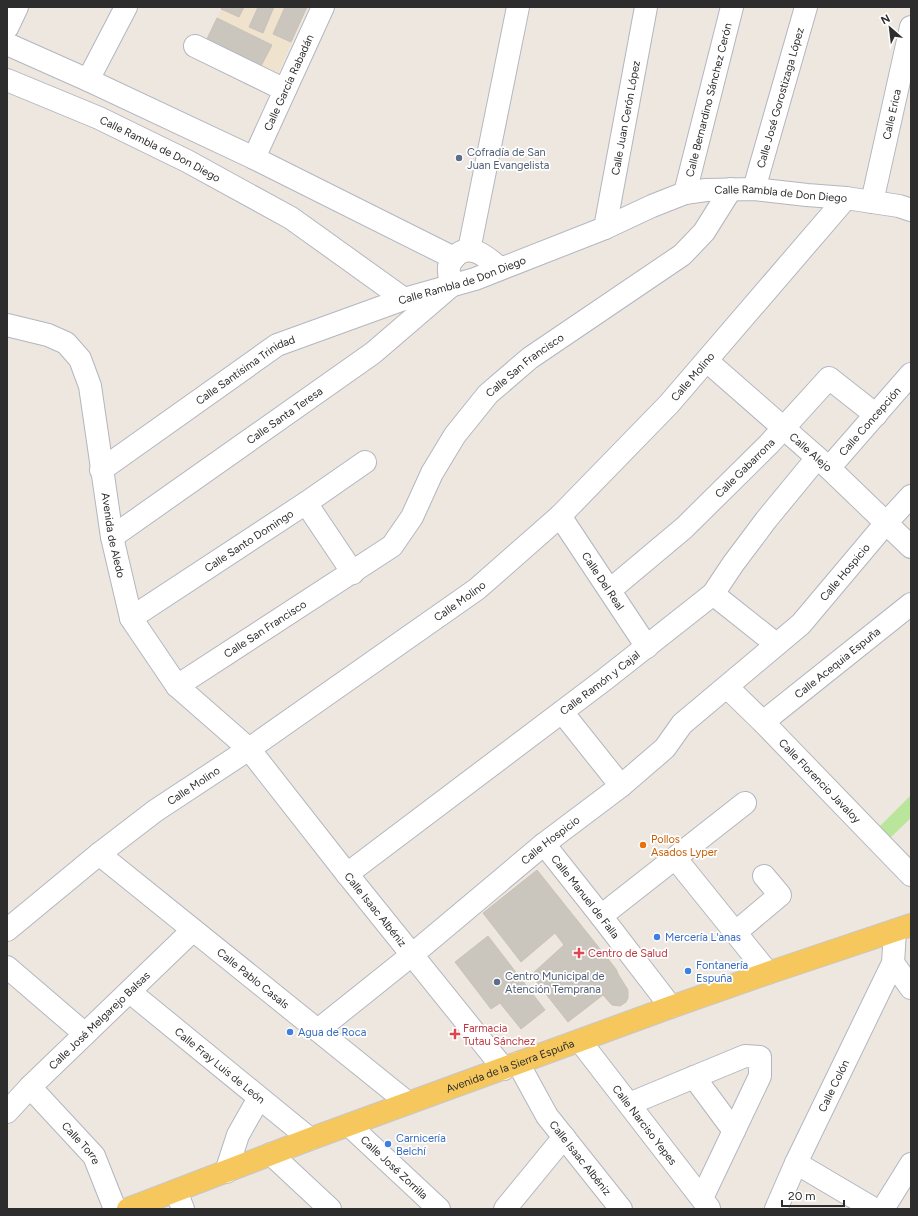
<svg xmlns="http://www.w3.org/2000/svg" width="918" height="1216" font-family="Figtree,sans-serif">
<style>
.education{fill:#f0e3ce}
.green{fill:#b9e69a}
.building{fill:#cac5bd;stroke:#cac2b8}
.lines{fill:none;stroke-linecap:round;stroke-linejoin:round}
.street-casing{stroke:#b3b6c0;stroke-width:24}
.primary-casing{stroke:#c8c8c8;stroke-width:24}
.street{stroke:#fff;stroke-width:22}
.primary{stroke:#f6c75c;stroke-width:22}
.service-dot{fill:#5c6f8a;stroke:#fff;stroke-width:1.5}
.food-dot{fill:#e8710a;stroke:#fff;stroke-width:1.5}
.shop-dot{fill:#3f7fe0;stroke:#fff;stroke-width:1.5}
.health-dot{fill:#e0444e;stroke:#fff;stroke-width:1.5}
.labels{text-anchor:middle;stroke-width:3.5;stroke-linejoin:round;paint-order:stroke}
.street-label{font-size:11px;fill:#2d2d2d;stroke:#fff}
.service-label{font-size:11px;fill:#4e5e75;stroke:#fff;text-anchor:start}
.food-label{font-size:11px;fill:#c56008;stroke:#fff;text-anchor:start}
.shop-label{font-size:11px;fill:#366cbe;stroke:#fff;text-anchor:start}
.health-label{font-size:11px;fill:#be3a42;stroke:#fff;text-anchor:start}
</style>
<rect width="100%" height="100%" fill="#eee7df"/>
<path class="education" d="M222 7H307L277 76 206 41Z"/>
<path class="green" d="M911 795V818L890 838 879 827Z"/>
<path class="building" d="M222 7H244L239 17 221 9Z
M258 7H274L263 33 249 27Z
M285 7H307L291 42 273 34Z
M217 18 272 45 260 68 206 41Z
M537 870 616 969 618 974 628 990V998L626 1002 620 1006 612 1005 603 995 568 1022 531 975 564 945 555 933 521 962 483 913Z
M488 936 545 1010 521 1029 500 1003 491 1009 455 962Z"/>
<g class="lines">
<g class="street-casing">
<g id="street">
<path d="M7 28 17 7"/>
<path d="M7 44 88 80 254 158 454 258"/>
<path d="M195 46 285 90"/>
<path id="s1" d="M7 80 99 118 187 161 291 218 404 299"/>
<path d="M88 80 126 7"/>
<path id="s2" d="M254 158 323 7"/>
<path id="s3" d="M754 189 806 7"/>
<path id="s4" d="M685 193 732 7"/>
<path id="s5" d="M872 202 911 27"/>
<path id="s6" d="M605 228 646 7"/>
<path d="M469 250 518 7"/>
<path id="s7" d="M7 325 48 335 66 343 80 359 90 386 112 537 131 618 177 686 249 749 347 874 504 1069"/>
<path id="s8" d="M707 361 829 468 911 547"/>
<path id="s9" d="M829 468 911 374"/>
<path id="s10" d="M101 470 277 345 404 299 475 279 605 228 652 206 685 193 706 190 754 189 807 195 846 198 899 206 911 210"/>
<path d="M306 503 353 573"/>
<path id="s11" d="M560 516 647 647"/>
<path id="s12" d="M112 537 373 353 451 286C451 281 448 273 449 267 450 262 454 257 458 254 473 243 488 259 500 268"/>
<path id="s13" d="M610 590 684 528 769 444 829 378 876 415"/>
<path d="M713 594 776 644"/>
<path id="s14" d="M131 618 306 503 365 462"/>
<path id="s15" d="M177 686 392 546 412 517 432 473 455 435 488 394 530 358 682 255 704 232 731 189"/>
<path id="s16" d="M727 687 763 722 911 875"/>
<path d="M562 712 621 786"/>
<path id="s17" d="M763 722 911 604"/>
<path id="s18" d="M544 844 601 916 671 1007"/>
<path id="s19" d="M99 854 408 1103"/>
<path d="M676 859 768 973"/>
<path id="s20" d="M347 874 604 680 713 594 733 564 766 520 817 458"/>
<path d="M601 916 745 803"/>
<path id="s21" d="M7 930 99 854 155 811 249 749 477 589 560 516 669 404 846 198"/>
<path d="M895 931 893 963 911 988"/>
<path d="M736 932 780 895 764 876"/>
<path d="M7 967 85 1034"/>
<path id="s22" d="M130 992 310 1139"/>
<path id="s23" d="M318 1030 413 954 544 844 621 786 665 748 682 724 801 624 886 523 911 496"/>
<path id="s24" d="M580 1041 709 1208"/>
<path id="s25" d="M518 1063 547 1116 621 1209"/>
<path d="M694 1077 734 1131"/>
<path id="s26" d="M30 1087 94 1156 115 1209"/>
<path d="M629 1104 745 1056 760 1057V1076L702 1198"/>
<path id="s27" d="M7 1112 30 1087 193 930"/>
<path id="s28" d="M349 1125 439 1209"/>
<path d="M271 1154 330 1209"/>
<path d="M796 1163 874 1209"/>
<path d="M226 1172 238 1135 259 1098"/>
<path d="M176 1191 183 1209"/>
<path d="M505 1209 564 1137"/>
<path id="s29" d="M776 1209 796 1163 893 963"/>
<path d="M883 1209 911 1164"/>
</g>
</g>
<g class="primary-casing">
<g id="primary">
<path id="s30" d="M128 1209 310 1139 671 1007 768 973 911 925"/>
</g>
</g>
<use href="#street" class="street"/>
<use href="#primary" class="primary"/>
</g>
<g class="service-dot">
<circle cx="459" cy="158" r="4"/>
<circle cx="497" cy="982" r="4"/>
</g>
<circle class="food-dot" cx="643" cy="845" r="4"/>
<g class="shop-dot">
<circle cx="657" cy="937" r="4"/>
<circle cx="688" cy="971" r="4"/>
<circle cx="290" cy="1032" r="4"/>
<circle cx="388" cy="1144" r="4"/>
</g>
<g class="health-dot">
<path d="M577 947h4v4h4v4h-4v4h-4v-4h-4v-4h4z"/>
<path d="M453 1028h4v4h4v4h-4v4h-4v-4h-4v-4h4z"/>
</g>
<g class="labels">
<g class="street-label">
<text dy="4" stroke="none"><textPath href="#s2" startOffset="83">Calle García Rabadán</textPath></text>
<text dy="4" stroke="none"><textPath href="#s3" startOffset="95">Calle José Gorostizaga López</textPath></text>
<text dy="4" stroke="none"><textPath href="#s4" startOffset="96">Calle Bernardino Sánchez Cerón</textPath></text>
<text dy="4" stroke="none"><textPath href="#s5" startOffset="90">Calle Erica</textPath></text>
<text dy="4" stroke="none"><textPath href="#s6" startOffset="112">Calle Juan Cerón López</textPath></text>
<text dy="4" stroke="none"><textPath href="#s1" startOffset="168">Calle Rambla de Don Diego</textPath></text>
<text dy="4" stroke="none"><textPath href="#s10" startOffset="748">Calle Rambla de Don Diego</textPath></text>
<text dy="4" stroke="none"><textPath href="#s10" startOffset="412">Calle Rambla de Don Diego</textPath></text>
<text dy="4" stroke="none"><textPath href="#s15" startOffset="484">Calle San Francisco</textPath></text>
<text dy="4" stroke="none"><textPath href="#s10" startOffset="176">Calle Santísima Trinidad</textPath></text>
<text dy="4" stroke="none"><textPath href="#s21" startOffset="884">Calle Molino</textPath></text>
<text dy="4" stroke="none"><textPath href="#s12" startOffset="211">Calle Santa Teresa</textPath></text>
<text dy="4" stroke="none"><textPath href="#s9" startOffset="62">Calle Concepción</textPath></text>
<text dy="4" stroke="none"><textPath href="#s8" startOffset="138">Calle Alejo</textPath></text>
<text dy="4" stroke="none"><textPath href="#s13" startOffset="182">Calle Gabarrona</textPath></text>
<text dy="4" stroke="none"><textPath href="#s7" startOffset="263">Avenida de Aledo</textPath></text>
<text dy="4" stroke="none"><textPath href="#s14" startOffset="141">Calle Santo Domingo</textPath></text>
<text dy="4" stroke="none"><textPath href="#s23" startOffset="700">Calle Hospicio</textPath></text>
<text dy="4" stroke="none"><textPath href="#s11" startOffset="78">Calle Del Real</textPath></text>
<text dy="4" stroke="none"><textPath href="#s21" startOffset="560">Calle Molino</textPath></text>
<text dy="4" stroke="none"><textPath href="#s15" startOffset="105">Calle San Francisco</textPath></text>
<text dy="4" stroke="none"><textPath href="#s17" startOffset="95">Calle Acequia Espuña</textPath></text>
<text dy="4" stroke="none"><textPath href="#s20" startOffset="317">Calle Ramón y Cajal</textPath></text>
<text dy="4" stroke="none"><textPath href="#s16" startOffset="132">Calle Florencio Javaloy</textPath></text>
<text dy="4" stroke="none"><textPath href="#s21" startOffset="236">Calle Molino</textPath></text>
<text dy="4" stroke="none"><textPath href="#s23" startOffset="300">Calle Hospicio</textPath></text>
<text dy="4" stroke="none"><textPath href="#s18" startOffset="67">Calle Manuel de Falla</textPath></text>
<text dy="4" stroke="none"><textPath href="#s7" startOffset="730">Calle Isaac Albéniz</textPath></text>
<text dy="4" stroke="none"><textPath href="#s19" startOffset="198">Calle Pablo Casals</textPath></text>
<text dy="4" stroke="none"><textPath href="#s27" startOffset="130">Calle José Melgarejo Balsas</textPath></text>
<text dy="4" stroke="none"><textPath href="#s22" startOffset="116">Calle Fray Luis de León</textPath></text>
<text dy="4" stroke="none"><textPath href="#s30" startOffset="408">Avenida de la Sierra Espuña</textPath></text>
<text dy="4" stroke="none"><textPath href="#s29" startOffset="136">Calle Colón</textPath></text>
<text dy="4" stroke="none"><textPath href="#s24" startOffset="106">Calle Narciso Yepes</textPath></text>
<text dy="4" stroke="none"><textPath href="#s26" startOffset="76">Calle Torre</textPath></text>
<text dy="4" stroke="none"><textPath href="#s25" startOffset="114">Calle Isaac Albéniz</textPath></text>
<text dy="4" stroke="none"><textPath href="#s28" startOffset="62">Calle José Zorrilla</textPath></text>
</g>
<g class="service-label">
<text x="467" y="156">Cofradía de San<tspan x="467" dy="13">Juan Evangelista</tspan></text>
<text x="505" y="980">Centro Municipal de<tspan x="505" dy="13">Atención Temprana</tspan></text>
</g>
<g class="food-label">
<text x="651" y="843">Pollos<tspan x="651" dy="13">Asados Lyper</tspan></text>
</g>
<g class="shop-label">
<text x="665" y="941">Mercería L'anas</text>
<text x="696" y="969">Fontanería<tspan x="696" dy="13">Espuña</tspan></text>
<text x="298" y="1036">Agua de Roca</text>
<text x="396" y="1142">Carnicería<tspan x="396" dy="13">Belchí</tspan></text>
</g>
<g class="health-label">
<text x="588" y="957">Centro de Salud</text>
<text x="463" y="1032">Farmacia<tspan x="463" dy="13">Tutau Sánchez</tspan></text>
</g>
</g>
<rect width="918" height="1216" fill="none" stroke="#2d2d2d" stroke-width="16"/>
<g transform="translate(890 28) rotate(332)" stroke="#ffffff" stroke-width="3" paint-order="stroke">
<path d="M0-3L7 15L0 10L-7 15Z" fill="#2d2d2d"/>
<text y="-6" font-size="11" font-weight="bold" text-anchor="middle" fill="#2d2d2d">N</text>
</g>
<path d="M782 1200v6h62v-6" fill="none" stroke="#2d2d2d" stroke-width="2"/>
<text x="788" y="1200" font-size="12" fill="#2d2d2d" stroke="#ffffff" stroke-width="3" paint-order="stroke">20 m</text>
</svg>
